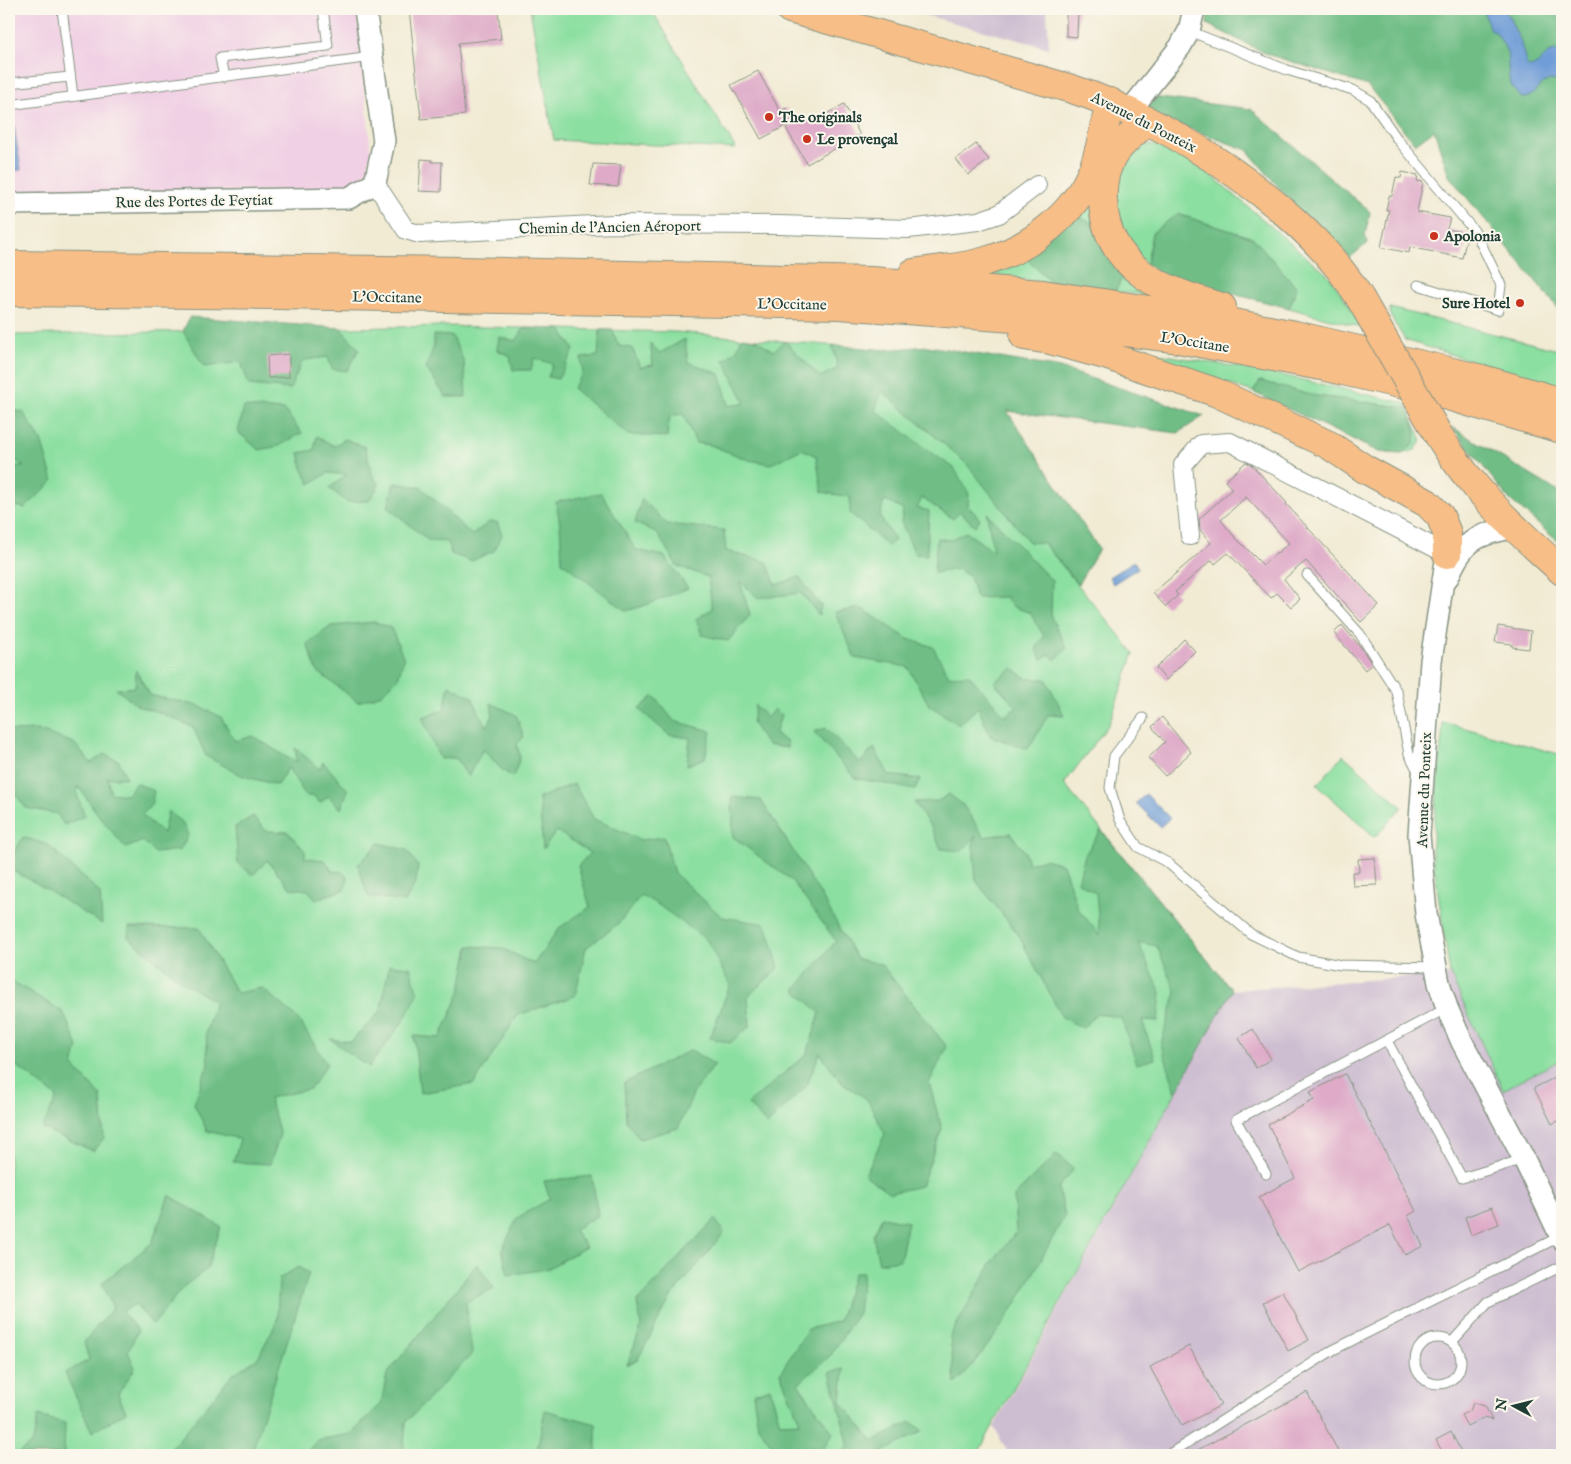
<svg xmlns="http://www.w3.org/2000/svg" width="1571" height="1464" font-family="'IM FELL English',serif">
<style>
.built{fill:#f0d0e4}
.industrial{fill:#cebed1}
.green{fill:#8bdfa0;stroke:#558e6a}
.forest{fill:#70be86;stroke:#487e5d}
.water{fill:#6f9dd7;stroke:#476d86}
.building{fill:#deaac8;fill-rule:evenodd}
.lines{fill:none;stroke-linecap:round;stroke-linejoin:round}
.service-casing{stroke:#889484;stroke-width:11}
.minor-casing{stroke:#889484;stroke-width:20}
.tertiary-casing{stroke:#889484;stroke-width:24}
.primary-casing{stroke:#889484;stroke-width:30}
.motorway-casing{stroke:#889484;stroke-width:30}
.service{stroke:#fff;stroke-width:9}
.minor{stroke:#fff;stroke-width:18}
.tertiary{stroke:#fff;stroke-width:21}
.primary{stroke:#f7be87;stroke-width:28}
.motorway{stroke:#f7be87;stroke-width:28}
.primary-bridge-casing{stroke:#889484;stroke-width:30;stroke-linecap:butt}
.primary-bridge{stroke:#f7be87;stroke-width:28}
.poi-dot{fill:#c8321e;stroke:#fbf7ec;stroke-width:2}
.labels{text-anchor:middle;stroke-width:4;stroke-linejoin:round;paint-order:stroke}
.poi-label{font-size:15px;font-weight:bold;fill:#1f3d34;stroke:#fbf7ec;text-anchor:start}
.street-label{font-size:15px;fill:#1f3d34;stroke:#fbf7ec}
</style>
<rect width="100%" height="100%" fill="#fbf7ec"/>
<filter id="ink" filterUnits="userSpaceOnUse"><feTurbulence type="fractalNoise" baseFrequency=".02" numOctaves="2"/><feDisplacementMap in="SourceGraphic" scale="10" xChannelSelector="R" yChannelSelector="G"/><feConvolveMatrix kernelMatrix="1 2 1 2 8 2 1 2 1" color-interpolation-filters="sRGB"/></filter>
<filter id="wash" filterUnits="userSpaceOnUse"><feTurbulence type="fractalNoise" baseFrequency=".0096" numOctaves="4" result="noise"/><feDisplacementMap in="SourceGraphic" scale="20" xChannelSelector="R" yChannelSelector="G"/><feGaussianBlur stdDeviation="1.12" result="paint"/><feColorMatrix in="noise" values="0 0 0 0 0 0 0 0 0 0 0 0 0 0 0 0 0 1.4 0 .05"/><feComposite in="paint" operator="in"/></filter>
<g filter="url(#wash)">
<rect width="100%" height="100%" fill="#f1ebd4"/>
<path class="built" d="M9 9H357L371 152 368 169 362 178 342 189 9 196Z"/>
<path class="industrial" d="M902 9H1047L1049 48Z
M1450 974 1503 1090 1562 1059V1455H1009L994 1427 1232 990Z"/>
<path class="green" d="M530 9H651L736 149 554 140Z
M1142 144 1167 147 1211 175 1330 277 1364 328 1289 308 1297 288 1253 238 1178 214 1152 233 1147 264 1121 243 1111 170Z
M1094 181 1096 226 1166 298 963 272Z
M1390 308 1562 351V389L1405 340 1391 317Z
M445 326 676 332 885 350 1134 653 1109 724 1064 784 1232 990 977 1455H9V335Z
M1093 343 1267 372 1405 403 1422 440 1415 450 1401 454 1379 452 1253 392 1181 368Z
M1443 722 1562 755V1059L1503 1090 1450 974 1432 852Z
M1343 755 1402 807 1375 837 1317 785Z"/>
<path class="forest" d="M1208 9H1562V313L1449 176 1434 130 1415 144 1368 86 1267 54 1207 24Z
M1152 97 1251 109 1370 212 1365 235 1368 243 1349 258 1298 210 1247 150 1147 113Z
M1075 214 1096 226 1126 272 1115 291 1054 284 1024 257Z
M1177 214 1253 238 1297 288 1289 308 1163 276 1147 264 1152 233Z
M190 317 340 328 359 349 347 371 332 369 328 357 305 360 301 364 290 389 249 385 241 362 204 367 183 331Z
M524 328 561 329 574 350 558 379 548 377 553 364 534 358 531 370H513L510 356 497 350 499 337 516 341Z
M600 330H612L619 346 632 348 640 367 653 365 650 343 660 353 685 339 688 362 720 374 729 406 745 403 724 360 736 351 742 337 756 339 773 351 785 341 820 377 838 368 832 345 885 350 928 346 1060 368 1204 416 1178 433 1007 411 1099 549 1078 584 1044 543 1029 542 966 463 882 391 875 410 919 444 954 468 969 494 968 506 980 519 975 526 960 512 953 519 922 498 917 508 929 511 927 555 915 554 901 522 903 510 884 500 880 517 895 540 888 546 850 513V497L822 492 816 456 802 449 771 464 749 460 710 445 696 443 683 414 670 416 667 437 628 435 573 388 583 373 581 358 598 356Z
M434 335 452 336 464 362 466 397H446L426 368 434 346Z
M1260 381 1311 395 1409 408 1416 433 1415 444 1401 454 1379 452 1253 392Z
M244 407 284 410 302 433 279 446 259 450 238 432Z
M9 410 23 412 41 440 53 481 25 508 9 505V465L24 467 9 454Z
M1452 427 1562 494V545L1508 498Z
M317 436 334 446 345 439 365 447 372 474 379 485 369 501 347 502 329 488 347 475 328 473 310 484 302 468 299 453 314 450Z
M394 483 421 487 472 535 489 522H497L502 535 494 551 471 561 451 554 448 542 429 541 388 507Z
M601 493 636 550 664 556 688 588 649 604 626 611 562 562 560 524 556 502Z
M642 499 667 524 724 530 726 551 767 562 776 585 799 577 821 606 819 615 801 593 758 598 740 581 750 615 728 641 702 635 696 619 712 609 708 577 677 566 657 533 635 523Z
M987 513 1052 581 1051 617 1067 648 1055 660 1050 654 1042 660 1036 649 1044 636 1030 613 1012 606 1006 597 976 598 970 577 958 569 934 573 937 538 949 540 966 532 993 551Z
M861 608 908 639 933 647 949 676 969 675 1005 716 1017 707 994 682 1013 668 1027 679H1046L1064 715H1048L1028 749 990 736 978 707 959 725 929 705 908 667 855 658 835 612Z
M374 622 391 628 404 659 398 678 382 694 358 702 317 671 307 644 331 626Z
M136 670 150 695 199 706 221 717 235 741 253 736 286 757 297 761 295 748 320 769 323 762 348 790 341 809 328 796 320 803 314 796H306L288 768 277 785 243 776 206 756 193 727 158 712 138 706 116 689 135 687Z
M449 685 472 697 486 727 493 716 491 703 516 715 524 737 517 744 520 757 513 777 502 770 483 749 468 777 456 758 440 759 422 717 444 710Z
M654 696 674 721 711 731 705 758 687 765 690 738 669 735 639 709Z
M755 705 767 718 774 709 781 716 775 734 787 742V748L767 745 752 723Z
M826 728 860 763 874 748 889 775 920 779 915 790 855 778 814 732Z
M37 730 74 743 91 763 104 754 119 761 126 778H107L111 793 127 795 136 783 154 791 151 805 142 815 163 833 168 811 182 822 188 835 180 850 155 853 143 841 126 848 99 816 78 786 77 795 85 816 64 825 57 814 26 808 9 786V731Z
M574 784 594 819 641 840 664 837 674 873 722 917 766 924 779 968 748 996 750 1026 730 1043 710 1038 730 985 707 940 657 904 641 895 619 923 586 948 575 996 518 1015 474 1084 420 1093 414 1036 440 1038 460 993 469 946 502 948 534 964 559 928 590 907 578 866 590 853 557 831 543 849 539 798Z
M949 794 963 805 984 837 1010 833 1025 852 1028 864 1044 859 1063 864 1078 909 1100 935 1096 893 1078 882 1085 855 1101 830 1232 990 1176 1092 1161 1044 1176 992 1157 946 1138 942 1161 993 1158 1021 1142 1020 1155 1059 1137 1064 1121 1018 1097 1013 1083 1028 1062 1017 1018 934 976 881 973 845 976 836 962 851 941 849 932 829 914 802 938 801Z
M732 797 761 800 819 892 857 959 881 964 947 1047 929 1083 942 1129 921 1186 890 1193 865 1175 885 1134 867 1099 842 1083 820 1053 806 1086 767 1125 748 1104 807 1054 820 1013 795 990 836 941 792 881 733 837Z
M253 816 266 831 288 832 305 851V858L325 860 332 871 342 872 348 878 344 890 316 899 308 890 290 888 267 860 253 875 238 864 235 827Z
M23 837 48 845 100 893 102 924 36 883 9 869V862Z
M379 843 407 850 418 866 416 882 405 902 368 896 358 865Z
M129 927 199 928 237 993 262 988 298 1019 327 1064 310 1089 269 1098 280 1134 270 1164 233 1162 240 1139 207 1131 194 1104 208 1064 206 1032 215 1002 181 981 128 937Z
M389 965 410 967 418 994 404 1020 369 1067 330 1039 351 1042 381 1010Z
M9 979 63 1012 78 1046 73 1066 101 1096 104 1138 93 1151 42 1128 57 1097 9 1060Z
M691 1050 715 1065 695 1090 678 1128 640 1139 626 1121 624 1083Z
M1057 1154 1074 1169 1058 1188 1065 1215C1033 1274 1003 1335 955 1384L950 1336 992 1262 1016 1232 1014 1196Z
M592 1176 598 1215 574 1230 586 1247 547 1269 508 1275 502 1250 517 1218 550 1199 544 1181Z
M169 1195 221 1227 207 1269 183 1287 153 1325 135 1304 122 1312 138 1330 128 1352 135 1368 118 1394 126 1412 92 1432 65 1373 89 1360 84 1342 113 1308 102 1283 152 1243Z
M882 1217 908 1222 900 1260 879 1263 873 1235Z
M715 1219 724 1233 671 1297 638 1359 627 1365 641 1327 637 1302Z
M477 1264 494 1288 466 1302 472 1354 406 1422 403 1455H305L317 1440 351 1434 381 1404 387 1374Z
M298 1267 309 1273 251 1455H173L171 1449 233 1374 257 1359 277 1321 279 1279Z
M854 1273H863L858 1313 831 1355 798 1384 833 1433 819 1455H779L758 1426 753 1394 770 1388 780 1423 800 1422 780 1373 808 1329 839 1321Z
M844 1369 841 1402 873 1441 911 1422 923 1431 877 1455H842L848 1443 830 1372Z
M545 1410 596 1424V1455H536Z
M38 1416 65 1423 64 1455H17L33 1442Z"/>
<path class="water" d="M1483 9H1505L1520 40 1527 65 1530 67C1544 64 1546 45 1562 53V86C1543 67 1537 100 1523 98 1519 97 1517 94 1515 91 1505 78 1510 68 1507 53 1505 46 1500 39 1496 32L1490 30Z
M9 126H14L21 170 9 171Z
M1134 561 1138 568 1113 584 1109 577Z
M1146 794 1170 818 1160 827 1136 803Z"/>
<g id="blocks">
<path class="building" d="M409 9H498L501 39 458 43 465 115 421 119Z
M1066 9H1078L1077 37 1066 36Z
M758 71 780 111 786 108 793 122 761 139 731 85Z
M844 104 860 135 807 164 786 128 802 119 814 121Z
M976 144 989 160 968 175 956 159Z
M421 159 432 160V162H442L441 192 419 191Z
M593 164 621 165 618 187 590 185Z
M1402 172 1418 175 1417 181 1423 182 1417 212 1450 218 1447 229 1468 233 1462 258 1410 247 1409 253 1381 247 1389 210H1386L1389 196H1392L1396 177 1401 178Z
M289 354V377L268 378 267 356Z
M1246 462 1252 465 1287 503 1286 504 1379 605 1361 622 1306 561 1284 579 1300 599 1291 607 1277 593 1271 598 1228 553 1215 564 1212 560 1175 592 1178 595 1166 607 1153 593 1211 543 1200 530 1199 519 1232 489 1225 481ZM1246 497 1289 543 1263 565 1233 535 1221 520Z
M1342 625 1360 646 1372 664 1365 670 1334 633Z
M1498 626 1531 631 1529 649 1512 647V644L1495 642Z
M1184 639 1195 651 1166 680 1156 668Z
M1162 717 1191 752 1165 776 1148 758 1165 742 1152 727Z
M1375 858 1377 885 1353 886 1352 872H1359L1358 859Z
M1253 1029 1271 1059 1256 1068 1239 1038Z
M1345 1074 1416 1211 1408 1216 1423 1246 1405 1255 1390 1225 1298 1272 1259 1197 1295 1178 1268 1124 1314 1100 1310 1092Z
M1562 1074V1119L1552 1124 1534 1088Z
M1492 1207 1499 1224 1471 1235 1465 1217Z
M1283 1292 1309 1340 1288 1351 1263 1302Z
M1189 1346 1221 1405 1182 1426 1150 1367Z
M1307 1392 1340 1455H1188Z
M1473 1403 1485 1406 1492 1420 1483 1418 1467 1426 1461 1415 1470 1411Z
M1451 1432 1463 1455H1444L1436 1440Z"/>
</g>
</g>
<g filter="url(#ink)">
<use href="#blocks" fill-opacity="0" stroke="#889484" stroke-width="1"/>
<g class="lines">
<g class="service-casing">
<path id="service" d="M62 9 73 96
M1189 31 1287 70 1353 90 1370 100 1398 140 1476 233 1501 285 1498 310 1418 285
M224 77 220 58 328 46 323 9
M9 83 70 77
M9 105 372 57
M1307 575 1360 634 1397 692 1409 754 1419 773
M1143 718 1114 756 1110 788 1120 820 1138 847 1168 863 1251 934 1298 957 1341 965 1435 967
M1387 1041 1462 1178 1524 1159
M1266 1174 1236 1120 1447 1008
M1415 1361a23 23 0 1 1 46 0a23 23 0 1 1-46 0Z
M1452 1342 1488 1302 1562 1266
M1168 1455 1333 1350 1561 1236"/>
</g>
<g class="minor-casing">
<path id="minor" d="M375 183 406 230 419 234 613 224 780 225 908 229 978 221 999 214 1037 185
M1190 536 1183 465 1201 444 1230 442 1447 554"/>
</g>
<g class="tertiary-casing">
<path id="tertiary" d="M1129 112 1180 47 1189 31 1194 9
M9 204 349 198 375 183 384 141 365 9
M1447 554 1431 661 1419 835 1426 914 1439 983 1447 1008 1462 1042 1524 1159 1562 1239
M1448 577C1463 541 1476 534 1514 528"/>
</g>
<g class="primary-casing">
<path id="primary" d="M790 9 1072 89C1171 121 1305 208 1360 298
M1439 436C1471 489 1516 530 1562 571"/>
</g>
<g class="motorway-casing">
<path id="motorway" d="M1147 121C1135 132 1123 141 1114 154 1105 168 1102 185 1103 201 1106 270 1166 292 1222 307
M9 265 462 271 871 281 1043 294 1223 321 1295 335 1482 379 1562 402
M913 273C937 269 963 268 986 261 1031 248 1075 214 1093 169 1101 148 1105 124 1110 102
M9 292 275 295 839 305 1013 318 1173 338 1326 367 1434 392 1562 429
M1024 336 1050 340 1105 355 1215 392 1329 445 1365 469 1427 503 1440 516 1447 533V554"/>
</g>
<use href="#service" class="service"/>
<use href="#minor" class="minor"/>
<use href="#tertiary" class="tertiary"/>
<use href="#primary" class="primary"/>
<use href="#motorway" class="motorway"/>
<g class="primary-bridge-casing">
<path id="primary-bridge" d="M1360 298 1439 436"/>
</g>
<use href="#primary-bridge" class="primary-bridge"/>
</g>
</g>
<g class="poi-dot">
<circle cx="769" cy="117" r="5"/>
<circle cx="807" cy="139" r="5"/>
<circle cx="1434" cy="236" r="5"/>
<circle cx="1520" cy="303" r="5"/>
</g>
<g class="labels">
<g class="poi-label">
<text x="779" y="122">The originals</text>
<text x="817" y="144">Le provençal</text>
<text x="1444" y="241">Apolonia</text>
<text x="1510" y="308" text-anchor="end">Sure Hotel</text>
</g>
<g class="street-label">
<text transform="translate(1144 122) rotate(27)" y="5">Avenue du Ponteix</text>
<text transform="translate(194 201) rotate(-1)" y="5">Rue des Portes de Feytiat</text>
<text transform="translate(610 227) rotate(-1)" y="5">Chemin de l'Ancien Aéroport</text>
<text transform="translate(387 297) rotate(1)" y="5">L'Occitane</text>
<text transform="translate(792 304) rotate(1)" y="5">L'Occitane</text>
<text transform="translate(1195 342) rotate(9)" y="5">L'Occitane</text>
<text transform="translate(1424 790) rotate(-88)" y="5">Avenue du Ponteix</text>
</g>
</g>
<rect width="1571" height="1464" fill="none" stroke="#fbf7ec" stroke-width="30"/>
<g transform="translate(1514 1406) rotate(277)" stroke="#fbf7ec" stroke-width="4" paint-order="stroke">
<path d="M0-4L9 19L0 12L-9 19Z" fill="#1f3d34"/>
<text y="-8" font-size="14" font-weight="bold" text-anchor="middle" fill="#1f3d34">N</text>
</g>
</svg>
